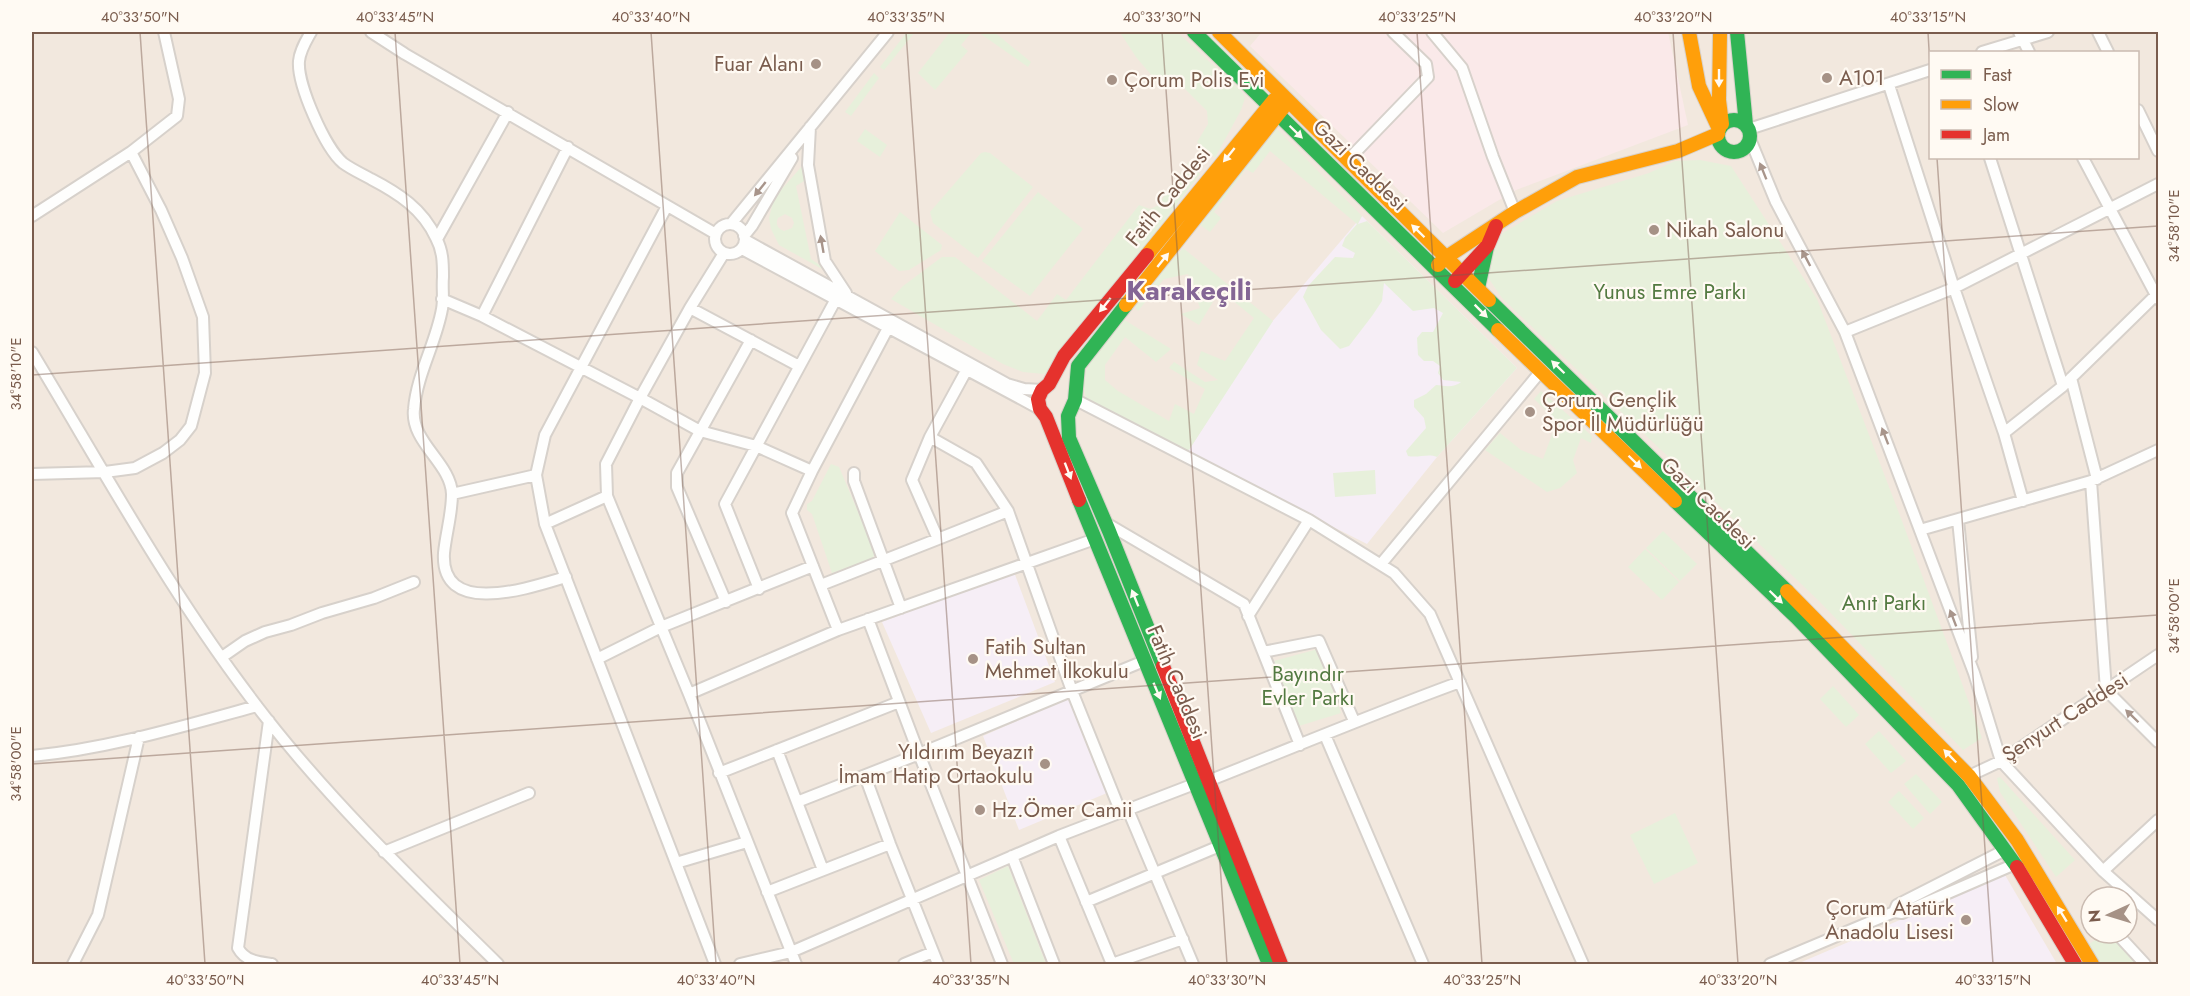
<svg xmlns="http://www.w3.org/2000/svg" width="2190" height="996" font-family="Jost,sans-serif">
<style>
.residential{fill:#f2e8de;fill-rule:evenodd}
.education{fill:#f6eef6}
.medical{fill:#fae9e9}
.green{fill:#e7f0db;fill-rule:evenodd}
.lines{fill:none;stroke-linecap:round;stroke-linejoin:round}
.street-casing{stroke:#d7d1cb;stroke-width:14}
.fast-casing{stroke:#d9d2cb;stroke-width:16}
.slow-casing{stroke:#d9d2cb;stroke-width:16}
.jam-casing{stroke:#d9d2cb;stroke-width:16}
.street{stroke:#fefefd;stroke-width:10}
.fast{stroke:#30b455;stroke-width:14}
.slow{stroke:#ff9f0a;stroke-width:14}
.jam{stroke:#e5322d;stroke-width:14}
.oneway{fill:#fffaf3}
.oneway2{fill:#a8958b}
.ticks{fill:none;stroke:#7a5c4d;stroke-width:1.5;stroke-opacity:0.45}
.poi-dot{fill:#a69286;stroke:#fffaf3;stroke-width:2}
.labels{text-anchor:middle;stroke-width:4.5;stroke-linejoin:round;paint-order:stroke}
.poi-label{font-size:21px;fill:#7a5c4d;stroke:#fffaf3;text-anchor:start}
.street-label{font-size:21px;fill:#7a5c4d;stroke:#fffaf3}
.park-label{font-size:21px;fill:#537a41;stroke:#fffaf3}
.district-label{font-size:27px;font-weight:bold;fill:#846695;stroke:#fffaf3}
.neatline{fill:none;stroke:#7a5c4d;stroke-width:2}
.ticks-label{font-size:15px;text-anchor:middle;fill:#7a5c4d}
</style>
<rect width="100%" height="100%" fill="#f9f5f0"/>
<path class="residential" d="M32 32H2158V964H32ZM1930 52H2138V158H1930ZM2091 897H2127V933H2091Z"/>
<path class="education" d="M1362 216 1517 368 1437 457 1367 544 1187 453 1266 329Z
M1014 572 1055 682 931 733 882 622Z
M1066 699 1070 701 1107 793 1019 830 983 736Z
M2005 875 2057 964H1797Z"/>
<path class="medical" d="M1262 32H1668L1688 125 1516 190 1443 233 1250 46Z"/>
<path class="green" d="M907 32H915L884 70 880 67Z
M950 32H972L961 45 968 51 935 90 918 73Z
M978 32H994L1031 62 1028 67Z
M1123 32H1177L1241 91 1245 98 1241 110 1215 158 1197 142 1208 124 1207 111 1178 82 1153 77 1136 57 1121 34Z
M874 73 879 78 851 116 845 112Z
M1273 125 1362 216 1358 224 1367 221 1517 368 1437 457C1428 453 1419 458 1408 456L1406 451 1426 428 1424 418 1414 407V400L1426 394 1436 385C1445 386 1454 388 1461 382L1443 380 1438 373 1440 366 1433 361H1424L1418 355 1417 338 1422 332H1433L1443 313 1434 308 1413 311 1384 283 1382 301 1372 316 1349 346 1340 349 1321 330 1303 297 1308 286 1335 257 1353 258 1355 253 1342 246 1345 238 1357 224 1270 151 1253 173 1246 169 1214 212 1221 218 1210 232 1200 225Z
M865 129 887 145 880 157 857 141Z
M985 152 990 153 1033 187 978 258 933 223 930 212 981 153Z
M1700 160 1731 166 1817 299 1902 521 1982 738 1963 750 1819 601 1502 298 1489 279 1487 257 1503 233 1557 201 1649 173 1675 161Z
M1189 162 1200 174 1056 362 1044 374 1023 372 1003 364 891 299 903 286 942 257H955L1037 321 1057 294 1066 300 1139 205 1150 209 1157 206Z
M803 165 804 181 796 186 811 259 820 265 822 269 779 245 771 229 769 218 774 198ZM785 214 792 218 794 223 792 228 784 231C778 229 775 224 778 218Z
M1038 192 1083 229 1030 296 982 261Z
M900 212 942 245 941 250 909 270 899 271 875 251Z
M1183 248 1273 321 1187 453 1088 402C1073 371 1104 341 1123 319L1171 349 1156 362 1125 337 1105 365V380L1118 391 1169 421 1175 404 1194 414 1205 389 1169 368 1174 362 1205 382 1218 380 1197 365 1201 351 1225 361 1254 318 1220 290 1199 325 1181 314 1200 308 1188 274 1164 279 1138 311 1133 304Z
M1541 391 1592 436 1591 443 1581 438 1573 460 1577 473 1560 488 1547 492 1485 450 1500 433 1521 450 1543 459 1557 421 1534 399Z
M831 464 839 467 875 552 873 558 832 573 812 514 807 510V504L812 501Z
M1375 470 1376 494 1335 497 1333 473Z
M1663 531 1697 564 1680 581 1646 548Z
M1645 549 1679 582 1662 600 1628 567Z
M1318 649 1341 713 1299 726 1274 661Z
M1833 686 1859 715 1846 727 1820 699Z
M1879 731 1906 761 1891 773 1865 744Z
M1916 774 1942 802 1930 814 1904 784Z
M2000 777 2075 860 2056 877 2000 792 1997 778Z
M1899 791 1924 818 1913 829 1888 802Z
M1675 813 1698 863 1654 884 1630 835Z
M1008 866 1046 964H1014L979 880Z
M2106 933H2111L2140 964H2101L2089 944Z"/>
<g class="lines">
<g class="street-casing">
<path id="street" d="M311 32C306 41 300 50 299 61 297 84 325 148 343 163 351 169 362 174 371 179 398 193 423 209 436 238 443 251 443 263 443 277 442 288 444 299 442 309 436 343 417 374 414 409 410 442 451 463 452 494 452 514 446 533 444 553 440 619 532 587 566 577
M371 32 405 54 716 234
M1432 32 1462 68 1493 157 1515 212
M2019 32 2029 52
M2098 32 2108 52
M1982 52 2048 32
M1889 85 1954 288 2004 433 2023 501
M2138 110 2158 151
M810 127 808 165 825 261 846 293
M1749 129 1930 70
M1750 139 1776 202 1845 332 1974 673 2001 761 2103 871 2158 920
M1990 158 2063 386
M2083 158 2158 299
M1347 161 1428 77 1426 64 1393 32
M667 206 545 435 536 475 545 524 715 964
M32 216 131 152 177 116 179 99 164 32
M731 224 888 32
M715 239a15 15 0 1 1 30 0a15 15 0 1 1-30 0Z
M744 236 752 226 792 158
M437 239 508 112
M745 240 1007 384 1024 389 1042 390
M742 249 1040 409
M724 253 690 308 640 398 606 464 607 496 689 694 796 964
M442 299 482 316 640 398 700 431 756 446 812 471
M690 308 799 366
M482 316 568 147
M1845 332 1954 288 2158 184
M32 352C107 476 177 605 267 719 337 808 418 885 498 964
M966 371 930 437 976 463 1008 511 1072 691 1121 813
M2071 378 2097 479
M1076 400 1309 520 1394 573 1430 614 1583 964
M2004 433 2063 386 2158 293
M854 473V481L901 608
M32 474 105 472 135 468 163 453 180 440 191 426 205 373 203 317 182 258 161 210 131 152
M2091 481 2106 690 2158 742
M452 494 536 475
M1958 520 1972 657
M1106 523 1244 604 1300 745
M545 524 607 496
M1920 530 2091 481 2158 450
M938 539 1008 511
M1381 564 1541 371
M821 585 938 539 912 480 930 437
M759 589 725 504 836 299
M726 602 677 487V473L751 340
M1248 616 1309 520
M868 619 919 754 1002 964
M838 630 792 513 812 471 888 328
M1263 652 1319 641 1354 721
M222 657 245 641 265 632 291 625 322 613 374 598 414 582
M597 659 661 627 813 566
M689 694 838 630 1095 539
M269 721 238 948C245 961 258 962 272 964
M1325 735 1423 964
M777 750 823 870
M32 756C108 749 183 726 257 706
M719 773 899 702
M865 776 890 844 938 964
M1969 776 2001 761 2158 655
M1208 781C1292 748 1375 713 1460 682
M797 802 919 754 1144 661
M1128 810 1193 964
M1059 836 1112 964
M2005 850 1897 905 1894 912 1902 913 2015 864
M384 852 529 793
M1012 856 1054 964
M676 863 747 842
M2103 871 2158 820
M767 892 890 844
M1086 902 1222 845
M2121 938 2145 964
M73 964 98 915 139 737
M740 964 791 952 1059 836 1197 783
M904 964 933 952
M1112 964 1183 939
M1770 964 1894 912"/>
</g>
<g class="fast-casing">
<path id="fast" d="M1194 32 1498 330
M1737 32 1746 125
M1718 136a16 16 0 1 1 32 0a16 16 0 1 1-32 0Z
M1478 288 1487 247
M1489 300 1787 591
M1126 305 1078 366 1075 400 1068 416 1069 438 1109 531 1163 666
M1079 500 1269 964
M1675 501 1796 617 1958 785 2017 867"/>
</g>
<g class="slow-casing">
<path id="slow" d="M1219 32 1489 300
M1689 32 1699 86 1719 129
M1720 32 1719 100 1722 124
M1147 255 1274 100
M1438 265 1445 258 1515 212 1577 177 1678 151 1718 134
M1126 305 1283 108
M1498 330 1675 501
M1787 591 1969 776 2017 840 2092 964"/>
</g>
<g class="jam-casing">
<path id="jam" d="M1455 281 1488 245 1496 226
M1079 500 1046 417 1040 409 1038 399 1042 390 1049 384 1064 356 1147 255
M1163 666 1281 964
M2017 867 2075 964"/>
</g>
<use href="#street" class="street"/>
<use href="#fast" class="fast"/>
<use href="#slow" class="slow"/>
<use href="#jam" class="jam"/>
</g>
<defs><path id="oneway-solid" d="M-6-.8H1V-3.2L6.5 0L1 3.2V.8H-6Z" transform="scale(1.5)"/></defs>
<g class="oneway">
<use href="#oneway-solid" transform="translate(1719 78) rotate(90)"/>
<use href="#oneway-solid" transform="translate(1296 132) rotate(44)"/>
<use href="#oneway-solid" transform="translate(1229 155) rotate(129)"/>
<use href="#oneway-solid" transform="translate(1418 231) rotate(-136)"/>
<use href="#oneway-solid" transform="translate(1163 260) rotate(-51)"/>
<use href="#oneway-solid" transform="translate(1105 305) rotate(129)"/>
<use href="#oneway-solid" transform="translate(1481 311) rotate(45)"/>
<use href="#oneway-solid" transform="translate(1558 367) rotate(-136)"/>
<use href="#oneway-solid" transform="translate(1635 462) rotate(44)"/>
<use href="#oneway-solid" transform="translate(1068 471) rotate(69)"/>
<use href="#oneway-solid" transform="translate(1776 597) rotate(44)"/>
<use href="#oneway-solid" transform="translate(1135 598) rotate(-112)"/>
<use href="#oneway-solid" transform="translate(1157 691) rotate(67)"/>
<use href="#oneway-solid" transform="translate(1950 756) rotate(-134)"/>
<use href="#oneway-solid" transform="translate(2062 914) rotate(-122)"/>
</g>
<g class="oneway2">
<use href="#oneway-solid" transform="translate(1763 171) rotate(-112)"/>
<use href="#oneway-solid" transform="translate(760 189) rotate(129)"/>
<use href="#oneway-solid" transform="translate(822 244) rotate(-100)"/>
<use href="#oneway-solid" transform="translate(1806 258) rotate(-118)"/>
<use href="#oneway-solid" transform="translate(1885 436) rotate(-111)"/>
<use href="#oneway-solid" transform="translate(1953 618) rotate(-111)"/>
<use href="#oneway-solid" transform="translate(2132 716) rotate(-136)"/>
</g>
<path class="ticks" d="M140 32 205 964M395 32 460 964M651 32 716 964M906 32 971 964M1162 32 1227 964M1417 32 1482 964M1673 32 1738 964M1928 32 1930 67M1937 158 1993 964M32 375 2158 226M32 764 2158 615"/>
<g class="poi-dot">
<circle cx="816" cy="64" r="6"/>
<circle cx="1827" cy="78" r="6"/>
<circle cx="1112" cy="80" r="6"/>
<circle cx="1654" cy="230" r="6"/>
<circle cx="1530" cy="412" r="6"/>
<circle cx="973" cy="659" r="6"/>
<circle cx="1045" cy="764" r="6"/>
<circle cx="980" cy="810" r="6"/>
<circle cx="1966" cy="920" r="6"/>
</g>
<g class="labels">
<g class="poi-label">
<text x="804" y="71" text-anchor="end">Fuar Alanı</text>
<text x="1839" y="85">A101</text>
<text x="1124" y="87">Çorum Polis Evi</text>
<text x="1666" y="237">Nikah Salonu</text>
<text x="1542" y="407">Çorum Gençlik<tspan x="1542" dy="24">Spor İl Müdürlüğü</tspan></text>
<text x="985" y="654">Fatih Sultan<tspan x="985" dy="24">Mehmet İlkokulu</tspan></text>
<text x="1033" y="759" text-anchor="end">Yıldırım Beyazıt<tspan x="1033" dy="24">İmam Hatip Ortaokulu</tspan></text>
<text x="992" y="817">Hz.Ömer Camii</text>
<text x="1954" y="915" text-anchor="end">Çorum Atatürk<tspan x="1954" dy="24">Anadolu Lisesi</tspan></text>
</g>
<g class="street-label">
<text transform="translate(1360 165) rotate(44)" y="7">Gazi Caddesi</text>
<text transform="translate(1168 196) rotate(-51)" y="7">Fatih Caddesi</text>
<text transform="translate(1708 503) rotate(44)" y="7">Gazi Caddesi</text>
<text transform="translate(1177 682) rotate(67)" y="7">Fatih Caddesi</text>
<text transform="translate(2065 717) rotate(-33)" y="7">Şenyurt Caddesi</text>
</g>
<g class="park-label">
<text x="1670" y="299">Yunus Emre Parkı</text>
<text x="1884" y="610">Anıt Parkı</text>
<text x="1308" y="681">Bayındır<tspan x="1308" dy="24">Evler Parkı</tspan></text>
</g>
<g class="district-label">
<text x="1189" y="300">Karakeçili</text>
</g>
</g>
<rect width="2190" height="996" fill="none" stroke="#fffaf3" stroke-width="66"/>
<rect x="1929" y="51" width="210" height="108" fill="#fffaf3" stroke="#cabbb1" stroke-width="1.5"/>
<rect x="1941" y="70" width="30" height="9" fill="#30b455" stroke="#cabbb1" stroke-width="1.5"/>
<text x="1983" y="81" font-size="18" fill="#7a5c4d">Fast</text>
<rect x="1941" y="100" width="30" height="9" fill="#ff9f0a" stroke="#cabbb1" stroke-width="1.5"/>
<text x="1983" y="111" font-size="18" fill="#7a5c4d">Slow</text>
<rect x="1941" y="130" width="30" height="9" fill="#e5322d" stroke="#cabbb1" stroke-width="1.5"/>
<text x="1983" y="141" font-size="18" fill="#7a5c4d">Jam</text>
<g transform="translate(2109 915) rotate(266)"><circle r="28" fill="#fffaf3" stroke="#cabbb1" stroke-width="1.5"/>
<path d="M0-4.5L10 22L0 15L-10 22Z" fill="#a69286"/>
<text y="-9" font-size="16" font-weight="bold" text-anchor="middle" fill="#7a5c4d">N</text>
</g>
<rect x="33" y="33" width="2124" height="930" class="neatline"/>
<g class="ticks-label">
<text x="140" y="22">40°33'50"N</text>
<text x="395" y="22">40°33'45"N</text>
<text x="651" y="22">40°33'40"N</text>
<text x="906" y="22">40°33'35"N</text>
<text x="1162" y="22">40°33'30"N</text>
<text x="1417" y="22">40°33'25"N</text>
<text x="1673" y="22">40°33'20"N</text>
<text x="1928" y="22">40°33'15"N</text>
<text transform="translate(2174 226) rotate(-90)" y="5">34°58'10"E</text>
<text transform="translate(16 374) rotate(-90)" y="5">34°58'10"E</text>
<text transform="translate(2174 616) rotate(-90)" y="5">34°58'00"E</text>
<text transform="translate(16 764) rotate(-90)" y="5">34°58'00"E</text>
<text x="205" y="985">40°33'50"N</text>
<text x="460" y="985">40°33'45"N</text>
<text x="716" y="985">40°33'40"N</text>
<text x="971" y="985">40°33'35"N</text>
<text x="1227" y="985">40°33'30"N</text>
<text x="1482" y="985">40°33'25"N</text>
<text x="1738" y="985">40°33'20"N</text>
<text x="1993" y="985">40°33'15"N</text>
</g>
</svg>
